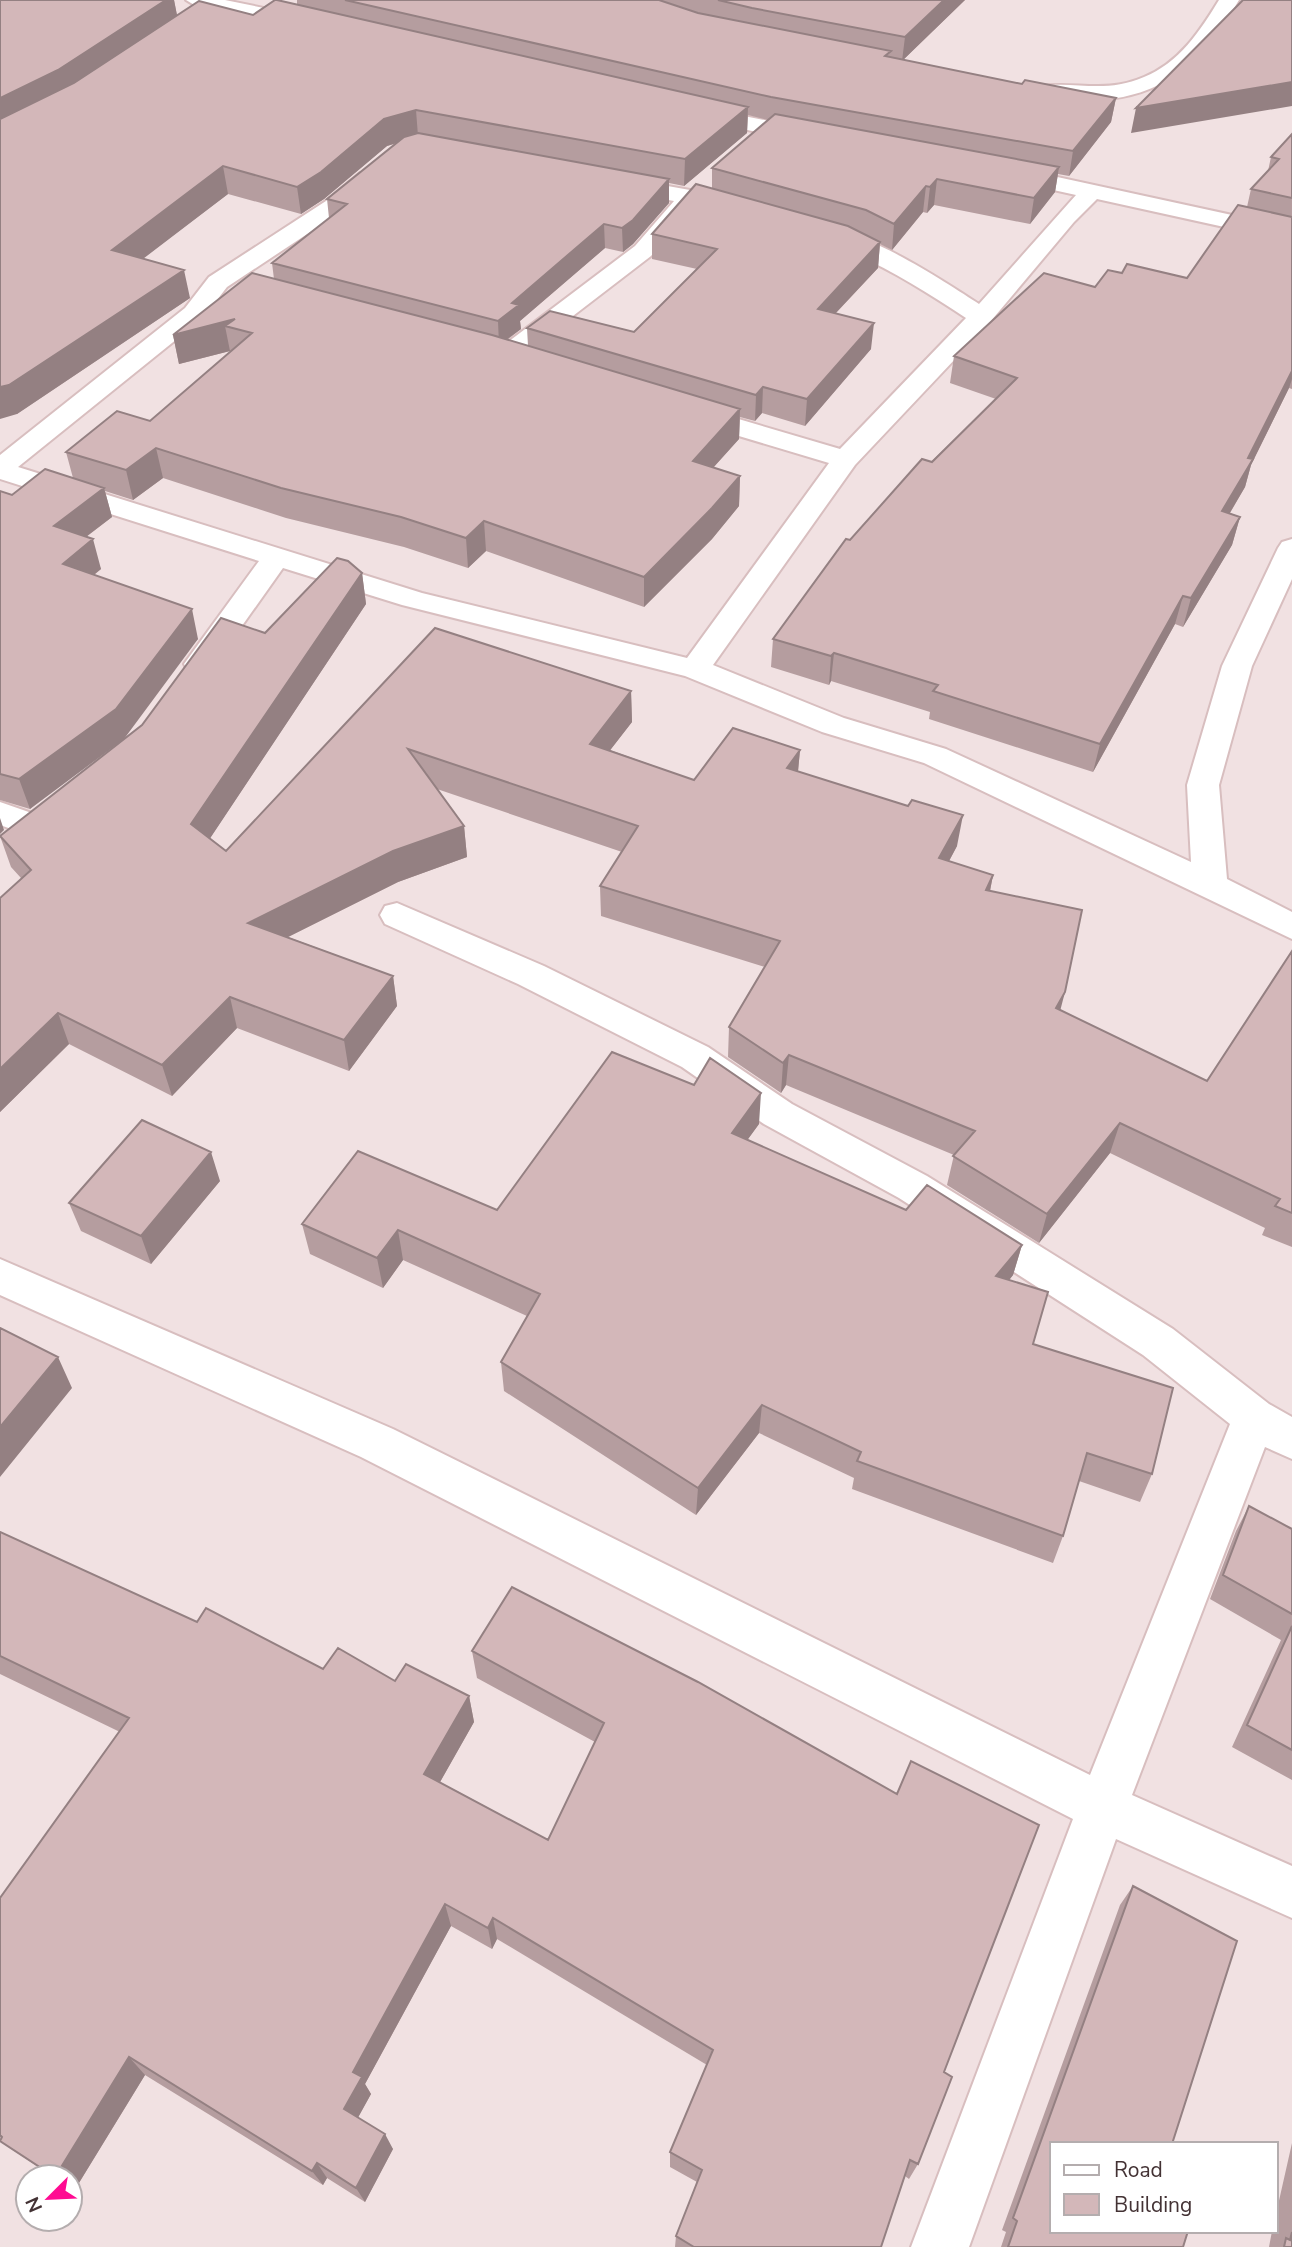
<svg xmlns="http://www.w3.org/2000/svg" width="1292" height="2247" font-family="'Nunito Sans',sans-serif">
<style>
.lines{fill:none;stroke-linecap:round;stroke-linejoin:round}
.minor-casing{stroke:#d8bebf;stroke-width:4}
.minor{fill:#fff;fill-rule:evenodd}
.wall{fill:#b59d9f;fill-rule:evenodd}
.shaded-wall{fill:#948082}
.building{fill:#d3b7b9;stroke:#948082;stroke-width:2}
</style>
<rect width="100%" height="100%" fill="#f1e1e2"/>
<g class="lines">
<g class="minor-casing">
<path id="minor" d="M186 0H225L308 17 318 23 308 29 196 6Z
M1219 0H1239C1196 71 1155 105 1068 100 1057 99 1039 102 1032 92 1036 87 1034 87 1041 86 1077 81 1105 94 1144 77 1179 63 1200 31 1219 0Z
M698 107 810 129 821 136 810 143 690 118 687 113Z
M1007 166 1292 228V242L1097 199 1074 222 990 322 855 465 713 665 844 718 946 749 1191 862 1187 785 1222 666 1278 548 1282 542 1292 539V579L1252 666 1219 785 1227 879 1292 912V939L924 763 822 732 685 676 402 605 283 568 210 671 199 674 188 671 184 664 259 561 0 479V455L185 308 209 277 326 201 360 173H376L379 178 376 183 342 211 227 287 203 318 18 467 422 593 687 658 829 463 682 419 678 413 682 407 691 405 840 449 966 318C920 288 875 259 823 242L819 237 823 232C857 223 948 284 979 304L1076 195 999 178 996 173Z
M617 177 690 190 744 205 748 210 744 215 736 217 695 206 651 256 513 362C500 366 471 361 463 349L467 344 476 341 500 348 635 246 674 201 609 189 606 184 609 179Z
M0 802 46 818 51 826 46 834 34 837 0 825Z
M397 903 544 966 708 1047 792 1104 927 1176 1173 1329 1269 1404 1292 1417V1459L1265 1447 1132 1795 1292 1866V1918L1116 1839 969 2247H911L1073 1819 361 1457 0 1295V1259L393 1429 1090 1775 1230 1424 1143 1355 899 1198 764 1124 682 1067 518 984 385 924 380 915 385 906Z"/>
</g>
<use href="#minor" class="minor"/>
</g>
<path class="wall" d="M0 0H174L177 16 253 15 297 5V0H965L903 60 1022 84 1116 98 1111 122 1069 176 1058 174 1055 192 1030 224 934 205 927 213 923 212 892 250 880 244 878 268 836 313 871 349 805 426 762 413 755 421 740 417 739 439 713 468 740 476 739 506 712 539 644 607 486 551 468 568 404 547 286 518 163 478 133 500 105 491 112 517 86 537 101 569 94 575 198 639 30 809 0 800V491L12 495 73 478 66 452 150 421 230 352V351L179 364 173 335 274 279 272 263 329 218 327 199 397 143 387 146 324 199 301 214 228 194 143 258 190 298 17 414ZM748 115 768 120 712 168V188L652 234V259L697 269 634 332 527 328 528 346 507 340 521 329 520 321 605 248 623 252 633 244 669 203V183L684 186 747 133Z
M1292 134V389L1289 388 1251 465 1245 487 1230 513 1240 517 1232 545 1183 627 1175 624 1093 772 929 719 930 712 831 681 829 685 771 667 773 639 850 540 996 399 950 383 954 356 1095 287 1122 273 1187 278 1247 207 1251 189 1268 171 1271 157Z
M362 573 366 604 210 838 226 851 435 628 631 691 632 722 610 750 694 780 800 750 798 772 957 846 949 861 993 875 990 891 1060 1010 1207 1081 1292 951V1247L1262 1235 1265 1228 1110 1153 1039 1243 947 1185 954 1155 786 1085 781 1093 728 1057 729 1027 765 967 601 916 600 886 622 852 437 789 464 826 467 857 398 882 288 937 393 976 397 1006 349 1071 237 1028 172 1096 69 1044 0 1112 21 878 11 867 0 836 265 633Z
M759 1124 747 1140 906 1210 1022 1245 1013 1275 1009 1280 1033 1344 1152 1474 1140 1502 1079 1481 1063 1536 1053 1563 852 1489 854 1478 759 1433 696 1515 504 1391 501 1362 527 1316 403 1260 383 1288 310 1254 302 1224 497 1210Z
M220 1181 151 1264 81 1231 69 1203Z
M1249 1506 1292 1529V1780L1232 1747 1281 1640 1210 1599 1236 1531Z
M0 1532 197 1622 323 1669 469 1696 474 1722 440 1782 548 1840 595 1742 477 1678 472 1651 512 1587 944 2072 918 2164 909 2179 905 2176 881 2247H675L676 2236 697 2182 670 2167V2152L707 2065 497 1939 492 1949 451 1926 365 2084 371 2094 358 2117 393 2149 365 2202 327 2178 323 2185 145 2075 74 2191 70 2188V2177H53L0 2141 1 2138 0 2137V1898L120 1732 0 1674Z
M1133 1886 1052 2144 1183 2247H1001L1006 2232 1002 2230 1120 1905Z
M1292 2143V2247H1269L1272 2231H1276V2214Z"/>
<path class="shaded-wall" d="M166 0H174L178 20 0 128V98Z
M944 0H965L902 61 905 37Z
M1292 82V106L1131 133 1136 108Z
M1116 98 1111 122 1069 176 1073 151Z
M748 107 747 133 684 186 685 159Z
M416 110 418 136 387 146 324 199 301 214 297 187 384 119Z
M223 166 228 194 118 278 112 250Z
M1059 167 1055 192 1030 224 1034 198Z
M669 179V203L633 244 623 252 622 228Z
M937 179 934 205 927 213 930 187Z
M926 186 923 212 892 250 894 224Z
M604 224 605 248 520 321 521 329 499 345 498 321 512 303Z
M880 242 878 268 816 334 818 309Z
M184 270 190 298 17 414 0 419V387Z
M235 319 225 326 230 351 179 364 173 335Z
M874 323 871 349 805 426 807 399Z
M1292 371V379L1289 388 1251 465 1245 487 1215 538 1222 511Z
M763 387 762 413 755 421 756 395Z
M740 409 739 439 692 491 693 461Z
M156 448 163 478 133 500 126 470Z
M740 476 739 506 712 539 644 607V577Z
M104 488 112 517 62 555 54 526Z
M1240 517 1232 545 1183 627 1191 598Z
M484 521 486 551 468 568 466 538Z
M93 539 101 569 71 593 63 564Z
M362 573 366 604 199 855 191 824Z
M1183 596 1175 624 1093 772 1100 744Z
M192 609 198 639 124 739 30 809 19 779Z
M834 653 831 681 829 685 831 656Z
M631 691 632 722 591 775 590 744Z
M800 750 797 781 787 768Z
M963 815 957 846 934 889 939 858Z
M0 818 4 830 0 834Z
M464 826 467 857 398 882 256 953 248 923 393 851Z
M993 875 987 906 986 890Z
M393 976 397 1006 349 1071 344 1040Z
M1065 992 1057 1023 1056 1008Z
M230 997 237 1028 172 1096 162 1065Z
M58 1013 69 1044 0 1112V1069Z
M789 1055 786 1085 781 1093 783 1063Z
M761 1093 759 1124 730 1164 732 1133Z
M1120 1123 1110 1153 1039 1243 1047 1214Z
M211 1152 220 1181 151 1264 141 1236Z
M398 1230 403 1260 383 1288 377 1258Z
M1022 1245 1013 1275 989 1306 996 1276Z
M58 1357 72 1388 0 1477V1427Z
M762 1405 759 1433 696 1515 698 1488Z
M469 1696 474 1722 431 1798 424 1774Z
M445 1904 451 1926 365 2084 371 2094 354 2125 344 2109 353 2072Z
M493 1918 497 1939 492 1949 488 1928Z
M129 2057 145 2075 74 2191 70 2188V2177H55Z
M385 2134 393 2149 365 2202 356 2188Z
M317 2163 327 2178 323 2185 312 2171Z"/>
<path class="building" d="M0 0H166L58 70 0 98Z
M275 0H277L748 107 685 159 416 110 384 119 321 172 297 187 223 166 112 250 184 270 9 385 0 387V119L74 83 199 1 253 15Z
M345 0H659L698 13 891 51 885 56 1022 84 1025 80 1116 98 1073 151 771 97Z
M718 0H944L905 37 752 8Z
M1243 0H1292V82L1136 108Z
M775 114 1059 167 1034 198 937 179 930 187 926 186 894 224 866 210 712 168Z
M418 133 669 179 633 220 622 228 604 224 512 303 519 305 498 321 272 263 347 204 327 199 404 137Z
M1292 134V198L1251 189 1279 159 1271 157Z
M696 184 848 226 880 242 818 309 874 323 807 399 763 387 756 395 527 328 550 311 634 332 717 249 652 234Z
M1238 205 1292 217V371L1248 458 1253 459 1222 511 1240 517 1191 598 1183 596 1100 744 933 691 938 685 834 653 831 656 773 639 846 539 850 540 922 459 932 462 1017 378 954 356 1044 273 1095 287 1108 270 1122 273 1127 264 1187 278Z
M252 273 492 335 740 409 693 461 740 476 712 508 644 577 484 521 466 538 401 517 281 488 156 448 126 470 66 452 117 411 150 421 252 333 225 326 235 319 173 335Z
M45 469 104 488 54 526 93 539 63 564 192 609 116 709 19 779 0 774V491L12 495Z
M337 558 348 561 362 573 191 824 226 851 435 628 631 691 590 744 694 780 733 728 800 750 787 768 908 806 912 800 963 815 939 858 993 875 986 890 1082 910 1065 992 1056 1008 1207 1081 1292 951V1213L1275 1206 1280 1199 1120 1123 1047 1214 953 1156 975 1131 789 1055 783 1063 729 1027 780 941 600 886 638 826 408 749 464 826 393 851 248 923 393 976 344 1040 230 997 162 1065 58 1013 0 1069V898L31 870 0 836 142 725 221 618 265 633Z
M612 1052 694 1085 710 1058 761 1093 732 1133 906 1210 927 1185 1022 1245 996 1276 1048 1292 1033 1344 1173 1388 1152 1474 1087 1453 1063 1536 857 1461 861 1452 762 1405 698 1488 501 1362 540 1294 398 1230 377 1258 302 1224 358 1151 497 1210Z
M142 1120 211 1152 141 1236 69 1203Z
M0 1328 58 1357 0 1427Z
M1249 1506 1292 1529V1614L1223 1575Z
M0 1532 197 1622 206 1608 323 1669 338 1648 395 1681 406 1664 469 1696 424 1774 548 1840 604 1723 472 1651 512 1587 698 1682 897 1794 911 1761 1039 1825 944 2072 952 2077 918 2164 910 2160 881 2247H694L676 2236 702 2170 670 2152 713 2050 493 1918 488 1928 445 1904 353 2072 362 2077 344 2109 385 2134 356 2188 317 2163 312 2171 129 2057 55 2177 0 2141 2 2137 0 2135V1898L129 1718 0 1656Z
M1292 1626V1750L1247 1725Z
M1133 1886 1237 1941 1172 2144H1052V2231H1188L1183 2247H1008L1017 2221 1013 2218Z
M1292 2232V2247H1284L1286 2238 1290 2240Z"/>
<rect x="1050" y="2142" width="228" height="91" fill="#ffffff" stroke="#b4adae" stroke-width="2"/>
<rect x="1064" y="2165" width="35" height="10" fill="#ffffff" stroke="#b4adae" stroke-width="2"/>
<text x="1114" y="2177" font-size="21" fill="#433234">Road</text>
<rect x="1064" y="2194" width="35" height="21" fill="#d3b7b9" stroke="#b4adae" stroke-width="2"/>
<text x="1114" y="2212" font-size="21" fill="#433234">Building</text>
<g transform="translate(49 2198) rotate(246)"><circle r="33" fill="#ffffff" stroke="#b4adae" stroke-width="2"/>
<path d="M0-5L12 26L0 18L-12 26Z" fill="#ff0b92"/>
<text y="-10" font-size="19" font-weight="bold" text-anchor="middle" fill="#433234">N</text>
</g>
</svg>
